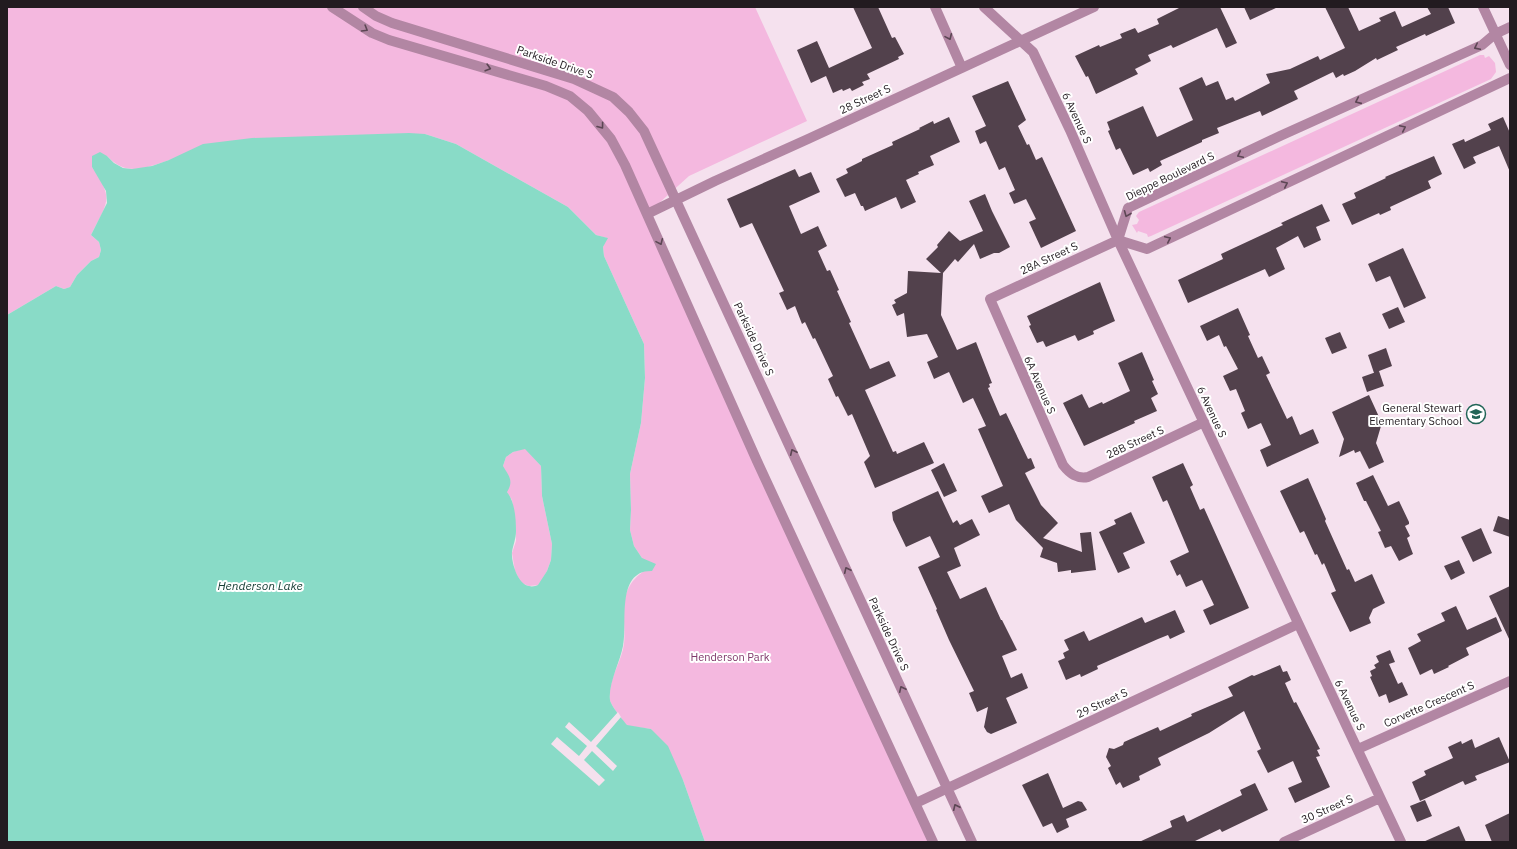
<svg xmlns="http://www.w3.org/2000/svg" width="1517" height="849" font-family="'IBM Plex Sans',sans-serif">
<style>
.green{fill:#f4b8df}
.water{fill:#89dbc7;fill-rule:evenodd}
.pier{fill:#f5e1ee}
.building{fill:#52414c}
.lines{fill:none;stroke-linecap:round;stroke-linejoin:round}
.minor{stroke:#b286a3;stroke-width:10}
.oneway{stroke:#5c4654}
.labels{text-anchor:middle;stroke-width:4;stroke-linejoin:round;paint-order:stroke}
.street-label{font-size:11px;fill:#221b20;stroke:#fff}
.poi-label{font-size:11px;fill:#221b20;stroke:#fff;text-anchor:end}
.park-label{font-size:11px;fill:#80396b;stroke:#fff}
.water-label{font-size:12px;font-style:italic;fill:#153c33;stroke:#fff}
</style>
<rect width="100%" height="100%" fill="#f5e1ee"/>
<path class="green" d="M7 7H755L807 121 689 176 647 214 933 842H705L683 780 651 729 627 726C623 720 611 706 610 700 607 682 622 661 624 644 626 626 620 606 628 589 632 581 637 576 644 571L642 558 634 546 630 530 631 510 630 474 641 423 645 378 644 344 604 256 603 247 607 238 596 235 568 207 456 144 425 134 169 160C146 168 126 177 107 156L92 167C115 200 107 202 91 235L99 242 101 250 99 257 91 261 77 275 70 287 64 289 56 286 7 315Z
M1480 55H1484L1485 58 1489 56 1495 63 1496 72 1491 79 1151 236 1148 237 1147 234 1138 231 1137 233 1132 225 1137 224 1139 220 1136 216 1139 212Z
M525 448 541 466 542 496 552 544 551 560 547 571 539 585 529 586 521 583 515 571 512 553 516 541V529L512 500 507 492 503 466 506 457 513 452Z"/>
<path class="water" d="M409 133 425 134 456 144 568 207 596 235 608 238 603 247 604 256 644 344 645 378 641 423 630 474 631 510 630 530 634 546 642 558 656 564 652 571C615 570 628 625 623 646 620 662 608 684 610 700 611 706 623 720 627 725L651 729 668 746 683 780 705 842H7V315L56 286 64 289 70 287 77 275 91 261 99 257 101 250 99 242 91 235 107 203 106 191 92 167V156L100 152 107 156 114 163 123 168 132 169 152 166 169 160 203 144 252 138ZM525 449 541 466 542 496 552 544 551 560 547 571 538 585C536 586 532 587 529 586 518 585 511 562 512 552 513 545 516 539 516 531 516 519 515 502 507 492 514 481 509 476 503 466L506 457 513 452Z"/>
<path class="pier" d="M618 712 621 717 596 746 617 766 613 771 592 751 584 760 605 780 599 786 551 744 557 737 579 756 587 746 565 727 569 722 591 742Z"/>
<path class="building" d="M853 7H878L892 38 895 37 904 54 898 57 899 59 867 74 870 79 862 82 864 85 852 91 850 88 843 91 842 89 833 93 826 76 811 83 797 50 817 41 829 68 872 48Z
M1181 7H1220L1237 43 1226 48 1217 28 1173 48 1171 45 1148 55 1151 61 1135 69 1138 74 1096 94 1088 76 1086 77 1075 56 1099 45 1100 47 1122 38 1120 34 1135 28 1138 33 1159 24 1157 19Z
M1244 7H1278L1250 20Z
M1325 7H1348L1359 31 1381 21 1379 18 1395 11 1402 27 1431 14 1427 7H1448L1455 23 1426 36 1425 34 1396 47 1398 50 1377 60 1376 58 1355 71 1344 76 1343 74 1336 78 1333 72 1294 91 1298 99 1262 116 1260 111 1217 128 1219 133 1202 140V142L1160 161 1162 165 1150 172 1148 168 1133 175 1120 148 1116 150 1108 131 1110 130 1107 122 1143 106 1157 137 1193 120 1179 88 1202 77 1206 86 1218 81 1226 100 1233 97 1235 101 1270 83 1266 74 1290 69 1318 56 1320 60 1345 48Z
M1008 81 1026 120 1018 126 1027 145 1029 144 1036 160 1042 157 1076 231 1041 248 1029 222 1036 219 1026 199 1014 204 1009 193 1015 190 1005 167 999 170 986 141 980 144 975 131 986 126 972 96Z
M949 117 960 142 930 156 934 165 918 172 919 174 906 180 916 202 901 209 896 197 865 211 863 206H861L855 193 845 197 836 179 848 173 846 169 862 161V159L893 145 892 142 920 129 919 128 933 121 934 124Z
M1503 117 1510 133V172L1499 146 1473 157 1476 163 1464 169 1452 144 1464 139 1465 142 1491 130 1488 124Z
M1434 156 1442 174 1428 181 1431 188 1390 207 1391 210 1380 215 1379 213 1352 225 1342 204 1356 198 1354 193 1386 178 1385 177Z
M795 169 799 177 811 172 820 192 789 206 801 234 818 226 827 246 818 251 827 271 830 270 839 290 837 291 851 322 849 323 870 369 889 361 896 376 865 390 893 452 896 451 897 454 924 442 934 463 875 488 864 462 870 456 852 414 848 416 838 396 836 397 828 379 833 376 815 338 813 339 805 322 802 324 795 306 787 310 779 293 784 291 752 223 740 228 727 199Z
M985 194 992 211 1010 247 999 253H994L980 259 974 244 958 262 955 259 943 273 941 315 957 350 976 342 992 383 989 384 990 387 988 388 1000 416 1006 413 1028 459 1031 458 1035 468 1025 473 1041 505 1058 523 1043 538 1082 552 1080 533 1091 532 1096 570 1071 573V570L1058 572 1057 563 1040 557 1043 548 1016 520 1009 504 989 513 981 496 1003 486 978 429 986 426 973 398 963 403 949 372 934 379 927 362 938 357 927 334 907 337 904 313 897 316 892 305 896 303 894 300 907 293 908 271 941 273 926 259 938 247 937 245 949 231 960 241 983 231 969 201Z
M1322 204 1330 221 1316 227 1321 240 1304 248 1298 236 1276 248 1285 269 1269 277 1265 269 1188 303 1178 280 1223 259 1221 254 1283 225 1281 223Z
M1403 248 1426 298 1404 308 1390 276 1376 282 1368 264Z
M1100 282 1115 321 1093 331 1094 334 1078 341 1075 335 1046 347 1043 341 1037 343 1029 326 1031 325 1027 316Z
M1398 307 1405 322 1389 329 1382 314Z
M1238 308 1250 335 1248 336 1258 358 1262 356 1270 373 1266 375 1287 419 1292 416 1300 435 1313 429 1319 443 1267 467 1260 450 1271 445 1261 423 1248 429 1241 413 1245 411 1236 389 1230 391 1223 376 1238 369 1226 346 1224 347 1219 335 1207 341 1200 326Z
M1340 332 1347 348 1332 354 1325 338Z
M1386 348 1392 366 1374 373 1368 355Z
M1142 352 1154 380 1152 381 1158 394 1151 398 1157 411 1134 421 1135 423 1084 446 1063 403 1082 394 1089 408 1102 402 1103 404 1130 391 1118 363Z
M1379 371 1384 386 1367 392 1362 377Z
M1369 395 1380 419 1379 420 1381 426 1376 443 1384 462 1369 469 1360 451 1355 453 1354 450 1339 457 1344 439 1332 412Z
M944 463 957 491 944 497 931 470Z
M1183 463 1193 485 1190 487 1200 510 1204 508 1249 608 1210 625 1203 610 1214 605 1202 580 1186 587 1180 574 1177 576 1170 561 1189 552 1167 500 1163 502 1152 477Z
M1373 475 1388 506 1399 501 1409 522V524L1405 526 1410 536 1407 538 1413 554 1399 561 1391 546 1385 548 1378 532 1381 531 1366 501H1364L1356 483Z
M1308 478 1326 519 1325 521 1347 570 1349 569 1355 582 1372 574 1385 603 1373 609 1369 618 1371 623 1350 632 1331 593 1336 591 1324 563 1322 565 1317 554 1315 555 1304 531 1300 533 1280 491Z
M938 491 953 523 957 520 960 525 972 519 980 535 954 548 961 566 947 572 960 599 986 587 1001 620H1002L1017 650 1002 656 1011 678 1022 673 1028 688 1006 698 1017 723 991 734 987 732 984 727 988 707 977 712 969 693 974 691 949 640 936 610 937 609 918 567 940 557 930 536 906 547 893 520 892 512Z
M1131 512 1145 543 1123 553 1130 568 1118 573 1099 532 1116 524 1114 520Z
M1498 516 1510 520V537L1493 531Z
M1481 528 1492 553 1473 562 1461 537Z
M1459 560 1465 573 1451 580 1444 566Z
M1510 586V641L1489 596Z
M1456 606 1467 630 1496 617 1502 631 1466 648 1469 655 1448 666 1449 667 1434 674 1432 669 1420 675 1408 648 1421 641 1417 634 1445 621 1441 613Z
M1175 610 1185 632 1170 639 1168 635 1158 639 1097 666 1098 669 1081 677 1080 674 1066 680 1058 661 1065 658 1063 653 1069 650 1064 640 1084 631 1089 641 1142 617 1145 623Z
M1390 650 1395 662 1389 664 1398 684 1402 682 1408 695 1389 703 1386 694 1379 697 1370 677 1372 676 1370 671 1376 668 1374 665 1379 662 1376 656Z
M1280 665 1283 672 1287 671 1291 680 1285 683 1294 703 1296 702 1320 749 1317 750 1320 756 1316 757 1330 787 1295 803 1288 788 1302 782 1293 761 1268 773 1257 751 1261 749 1244 711 1209 733 1158 758 1161 765 1139 776 1140 780 1123 788 1120 782 1116 785 1108 768 1111 766 1106 757 1109 748 1114 749 1123 745 1124 742 1158 727 1160 731 1192 716 1191 714 1233 696 1228 687 1252 675 1254 676Z
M1499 737 1510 762 1475 776 1477 780 1465 785 1463 781 1420 801 1412 782 1426 775 1424 771 1453 758 1448 747 1461 741 1462 744 1472 739 1475 748Z
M1048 773 1063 808 1078 801 1082 802 1087 810 1066 819 1069 827 1057 833 1052 823 1043 827 1022 785Z
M1255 783 1268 810 1222 832 1220 829 1193 842H1139L1172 827 1170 821 1184 815 1187 822 1242 795 1240 790Z
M1425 800 1432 816 1417 822 1410 806Z
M1510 813V842H1492L1485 825Z
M1459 826 1466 842H1423Z"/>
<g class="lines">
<path class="minor" d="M332 7 372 33 389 40 546 86 570 96 588 111 611 139 625 165 757 461 933 842
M363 7 376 16 392 23 574 79 613 97 629 112 644 131 972 842
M935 7 962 68
M984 7 1033 52 1070 130 1118 240 1401 842
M1483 7 1510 65
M647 214 715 181 808 139 1094 7
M1118 240 990 299 1063 465C1070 474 1077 479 1088 477L1204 422
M1118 240 1128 208 1280 136 1482 45 1495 34 1510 27
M1118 240 1147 249 1510 78
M1358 749 1510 681
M916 803 1298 624
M1284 842 1380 798"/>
</g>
<defs><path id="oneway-chevron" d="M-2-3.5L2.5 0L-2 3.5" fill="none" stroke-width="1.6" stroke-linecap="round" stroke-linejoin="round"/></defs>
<g class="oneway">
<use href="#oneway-chevron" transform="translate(365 29) rotate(31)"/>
<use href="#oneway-chevron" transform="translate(949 37) rotate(66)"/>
<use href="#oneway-chevron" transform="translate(1477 47) rotate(154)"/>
<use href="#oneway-chevron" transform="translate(488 68) rotate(16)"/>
<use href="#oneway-chevron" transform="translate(1358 101) rotate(156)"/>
<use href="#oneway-chevron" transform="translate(601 126) rotate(53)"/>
<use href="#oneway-chevron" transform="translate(1403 128) rotate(-25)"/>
<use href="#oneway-chevron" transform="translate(1240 155) rotate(155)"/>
<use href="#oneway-chevron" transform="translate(1285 184) rotate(-25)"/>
<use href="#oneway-chevron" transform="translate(1127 214) rotate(112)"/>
<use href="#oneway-chevron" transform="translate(1168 239) rotate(-25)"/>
<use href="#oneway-chevron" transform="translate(660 242) rotate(66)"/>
<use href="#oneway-chevron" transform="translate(793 452) rotate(-115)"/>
<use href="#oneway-chevron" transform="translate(847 570) rotate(-115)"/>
<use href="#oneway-chevron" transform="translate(902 689) rotate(-115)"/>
<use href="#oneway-chevron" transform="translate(956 807) rotate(-115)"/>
</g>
<defs>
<g id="school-ring" transform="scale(1)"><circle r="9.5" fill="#fff" stroke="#216557" stroke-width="1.5"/><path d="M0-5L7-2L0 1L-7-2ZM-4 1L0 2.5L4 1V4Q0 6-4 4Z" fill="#216557"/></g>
</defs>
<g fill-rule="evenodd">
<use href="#school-ring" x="1476" y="414"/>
</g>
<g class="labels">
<g class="street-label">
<text transform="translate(555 62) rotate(19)" y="4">Parkside Drive S</text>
<text transform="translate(865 99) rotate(-25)" y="4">28 Street S</text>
<text transform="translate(1077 118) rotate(65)" y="4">6 Avenue S</text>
<text transform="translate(1170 176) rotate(-26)" y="4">Dieppe Boulevard S</text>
<text transform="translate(1049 258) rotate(-25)" y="4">28A Street S</text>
<text transform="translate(754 339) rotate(65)" y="4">Parkside Drive S</text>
<text transform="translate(1040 385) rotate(66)" y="4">6A Avenue S</text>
<text transform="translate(1212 412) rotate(65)" y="4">6 Avenue S</text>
<text transform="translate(1135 442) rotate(-25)" y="4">28B Street S</text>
<text transform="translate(889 634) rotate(65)" y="4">Parkside Drive S</text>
<text transform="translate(1102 703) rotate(-25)" y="4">29 Street S</text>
<text transform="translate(1429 704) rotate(-24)" y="4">Corvette Crescent S</text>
<text transform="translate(1350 705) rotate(64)" y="4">6 Avenue S</text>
<text transform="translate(1327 809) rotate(-24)" y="4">30 Street S</text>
</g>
<g class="poi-label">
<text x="1462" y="412">General Stewart<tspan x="1462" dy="13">Elementary School</tspan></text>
</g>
<g class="park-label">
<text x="730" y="661">Henderson Park</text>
</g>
<g class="water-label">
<text x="260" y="590">Henderson Lake</text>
</g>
</g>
<rect width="1517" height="849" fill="none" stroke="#221b20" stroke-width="16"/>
</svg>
